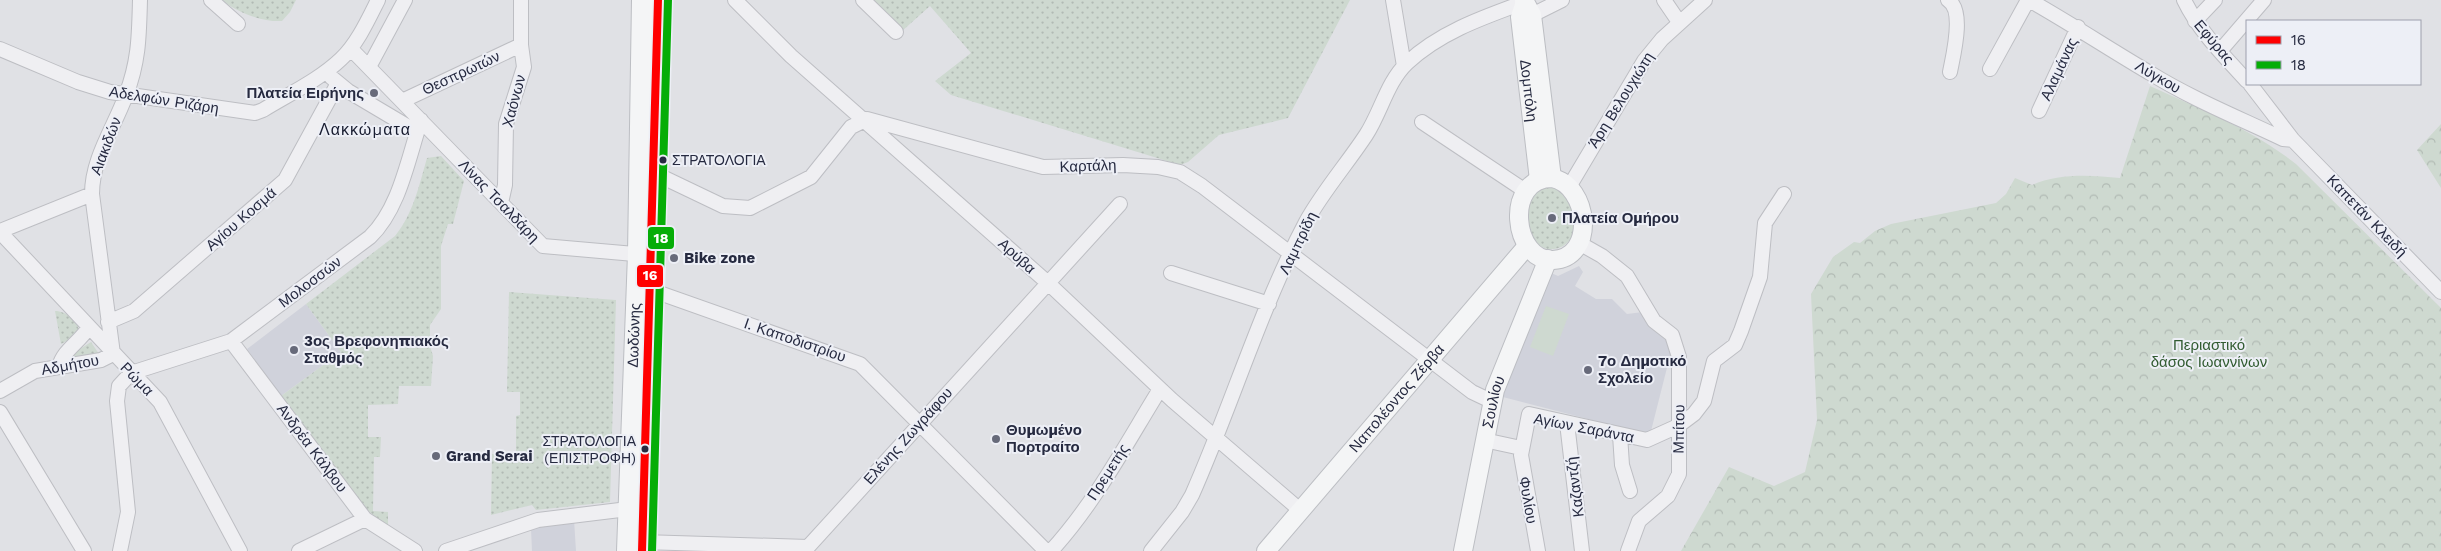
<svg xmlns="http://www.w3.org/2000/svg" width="2441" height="551" font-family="'Work Sans',sans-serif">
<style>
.built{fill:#d0d2db}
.green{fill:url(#green-dots)}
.forest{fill:url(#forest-crowns)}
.pitch{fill:#ced9d0}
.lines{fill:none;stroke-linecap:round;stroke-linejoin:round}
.minor-casing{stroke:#bdbec3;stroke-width:16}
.major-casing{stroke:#bcbec3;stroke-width:20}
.minor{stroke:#efeff2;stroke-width:14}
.major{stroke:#f4f5f6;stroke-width:18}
.bus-1-casing{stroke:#edeff6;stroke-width:11}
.bus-2-casing{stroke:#edeff6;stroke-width:11}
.bus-1{stroke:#f00;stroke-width:8}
.bus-2{stroke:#06ad07;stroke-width:8}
.poi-dot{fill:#676a7a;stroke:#edeff6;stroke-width:2}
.bus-dot{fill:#262a40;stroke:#edeff6;stroke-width:2}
.labels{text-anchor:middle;stroke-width:4;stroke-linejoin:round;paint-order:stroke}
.bus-label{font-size:14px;fill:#262a40;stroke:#edeff6;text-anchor:start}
.street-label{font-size:15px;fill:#262a40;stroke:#edeff6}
.poi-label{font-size:15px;font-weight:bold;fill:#262a40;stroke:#edeff6;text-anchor:start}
.park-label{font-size:15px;fill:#325c32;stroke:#edeff6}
.neighbourhood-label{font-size:16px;letter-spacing:1px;fill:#181c30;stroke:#edeff6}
.line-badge{stroke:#edeff6;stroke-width:2}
.badge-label{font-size:14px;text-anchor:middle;font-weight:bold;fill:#fff}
</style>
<defs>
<pattern id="green-dots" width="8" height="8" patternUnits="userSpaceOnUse" patternTransform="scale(1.25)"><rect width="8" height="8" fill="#ced9d0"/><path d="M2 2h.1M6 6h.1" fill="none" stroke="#b1bab4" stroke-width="1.8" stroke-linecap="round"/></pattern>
<pattern id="forest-crowns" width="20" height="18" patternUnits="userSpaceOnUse" patternTransform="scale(1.25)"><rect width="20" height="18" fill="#ced9d0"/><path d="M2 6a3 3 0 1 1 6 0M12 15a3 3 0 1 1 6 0" fill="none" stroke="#b1bab4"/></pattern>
</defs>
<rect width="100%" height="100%" fill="#e0e1e5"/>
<path class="built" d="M1579 266 1583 272 1575 286 1596 299H1612L1627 314 1643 312 1673 344 1650 435 1499 396 1549 272 1558 276Z
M306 304 341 352 281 396 247 349Z
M574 520 576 551H532L531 528Z"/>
<path class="green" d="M221 0H296L290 12 282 21C260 22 238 12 221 0Z
M870 0H1350L1288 118 1219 135 1188 162 1180 165 951 95 935 81 971 53 930 6 901 32Z
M441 156 464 181 453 224H448L441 246V309L430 325V346L433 356 431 386H399L398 404 368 405V437H381L380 457H374L373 511 388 512V526C350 504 307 433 281 396L341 352 306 304 395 236C413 214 419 186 427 158Z
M1550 186C1572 191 1574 208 1574 228 1574 236 1569 242 1563 246 1531 263 1517 210 1536 192 1539 188 1546 188 1550 186Z
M509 292 616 300 610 502 536 510 532 505 491 515 492 454H516V416L520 415V392H507Z
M55 311C66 311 78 321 79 331L74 337 61 344Z
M91 342 101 357 69 360V356Z"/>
<path class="forest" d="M2150 86C2200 109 2252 129 2296 164L2441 308V551H1681L1729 467 1774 486 1805 472 1817 420 1811 294 1833 257 1854 242 1860 243 1875 231 1891 224 1996 203 2006 194 2015 178 2032 185C2059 173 2091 175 2120 178Z
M2441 124V188L2417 150Z"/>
<path class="pitch" d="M1546 306 1569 314 1553 356 1530 347Z"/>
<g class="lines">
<g class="minor-casing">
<path id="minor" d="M211 0 238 24
M735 0 791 56 1048 283 1172 400 1300 510
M863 0 896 32
M1393 0 1404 66
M1664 0 1679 22
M1948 0C1965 10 1953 56 1950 72
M2029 0C2070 23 2109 49 2150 73 2192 99 2239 118 2283 139L2293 140
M2184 0C2199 31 2224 56 2247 81
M1532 15 1562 0
M2195 21 2215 0
M0 49 78 82 110 92 255 113 263 110C289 94 319 80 341 59 357 44 368 20 378 0
M351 49 543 246 646 255
M2220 51 2264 0
M369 67 405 0
M1990 69 2028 0
M331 77 348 91 417 132
M2250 84 2293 140 2441 292
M402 101 521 45
M2039 111 2078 27
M1422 122 1524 190
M654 173 723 206 750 208 811 177 851 127 867 119 1043 167 1123 165 1158 167 1180 172 1202 186 1472 392 1491 401
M1569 187 1644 61 1662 39 1705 0
M501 203 505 185 506 124 524 67 521 45V0
M0 231 92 194
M0 232 160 402 240 551
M1579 243 1602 256 1627 276 1654 321 1672 335 1679 357V474L1668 496 1639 521 1628 551
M1171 273 1269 304
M651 290 860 364 1046 551
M108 322 134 311 285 180 338 83
M231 341 365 519 415 551
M113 354 92 194C92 158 114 128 126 95 139 61 139 36 140 0
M59 367C63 350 80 342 89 327
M0 391 35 371 101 360 113 354
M0 412 84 551
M1567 423 1582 551
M1620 435 1622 465 1630 491
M1484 440 1521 448
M642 542 808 547 1120 204
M120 551 128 512 117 401 119 386 131 373 231 341 370 237C400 208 408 158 421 120
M299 551 365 519
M446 551 538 520 628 509
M1051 551C1095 503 1126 444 1160 389
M1151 551 1182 512 1192 495C1232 405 1260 309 1306 222 1323 191 1347 164 1366 135 1381 112 1387 82 1407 63 1440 32 1484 17 1525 2
M1538 551 1521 455 1529 414 1647 440 1678 426 1694 414 1704 401 1714 361 1735 345 1741 331 1760 277 1765 223 1784 194"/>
</g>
<g class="major-casing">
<g id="major">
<path d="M1524 0 1532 15 1552 178"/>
<path id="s1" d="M1525 2 1520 17 1539 180"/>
<path d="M1552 178C1589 185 1597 258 1553 260 1513 262 1503 178 1552 178Z"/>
<path id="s2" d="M626 551 637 254 641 0"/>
<path d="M642 551 658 0"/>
<path id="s3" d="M1266 551 1527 246"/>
<path id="s4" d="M1463 551 1495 390 1548 259"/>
</g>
</g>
<use href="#minor" class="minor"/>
<use href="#major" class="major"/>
<g class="bus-1-casing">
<path id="bus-1" d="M642 551 658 0"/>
</g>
<g class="bus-2-casing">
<path id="bus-2" d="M652 551 668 0"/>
</g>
<use href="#bus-1" class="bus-1"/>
<use href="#bus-2" class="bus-2"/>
</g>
<g class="poi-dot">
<circle cx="374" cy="93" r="5"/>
<circle cx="1552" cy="218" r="5"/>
<circle cx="674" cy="258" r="5"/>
<circle cx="294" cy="350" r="5"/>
<circle cx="1588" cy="370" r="5"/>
<circle cx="996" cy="439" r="5"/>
<circle cx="436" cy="456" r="5"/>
</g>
<g class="bus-dot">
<circle cx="663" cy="160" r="4.5"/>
<circle cx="645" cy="449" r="4.5"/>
</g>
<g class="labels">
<g class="bus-label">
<text x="672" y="165">ΣΤΡΑΤΟΛΟΓΙΑ</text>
<text x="636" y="446" text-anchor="end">ΣΤΡΑΤΟΛΟΓΙΑ<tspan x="636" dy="17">(ΕΠΙΣΤΡΟΦΗ)</tspan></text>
</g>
<g class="street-label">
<text transform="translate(2214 42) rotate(50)" y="5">Εφύρας</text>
<text transform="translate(2059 69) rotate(-65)" y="5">Αλαμάνας</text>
<text transform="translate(461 73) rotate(-25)" y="5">Θεσπρωτών</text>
<text transform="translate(2158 77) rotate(30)" y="5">Λύγκου</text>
<text dy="5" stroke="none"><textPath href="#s1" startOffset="90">Δομπόλη</textPath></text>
<text transform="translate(164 100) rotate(9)" y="5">Αδελφών Ριζάρη</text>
<text transform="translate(1621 100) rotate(-58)" y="5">Άρη Βελουχιώτη</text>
<text transform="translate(514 101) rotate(-75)" y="5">Χαόνων</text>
<text transform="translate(106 146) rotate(-69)" y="5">Αιακιδών</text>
<text transform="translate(1088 166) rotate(-2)" y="5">Καρτάλη</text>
<text transform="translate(499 201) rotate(46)" y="5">Λίνας Τσαλδάρη</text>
<text transform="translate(2367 216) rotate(46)" y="5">Καπετάν Κλειδή</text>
<text transform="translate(241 219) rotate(-41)" y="5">Αγίου Κοσμά</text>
<text transform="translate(1298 243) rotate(-64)" y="5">Λαμπρίδη</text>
<text transform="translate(1017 256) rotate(42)" y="5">Αρύβα</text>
<text transform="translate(310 282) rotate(-37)" y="5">Μολοσσών</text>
<text dy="5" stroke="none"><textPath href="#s2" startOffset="216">Δωδώνης</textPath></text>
<text transform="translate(795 340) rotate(19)" y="5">Ι. Καποδιστρίου</text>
<text transform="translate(70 365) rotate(-10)" y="5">Αδμήτου</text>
<text transform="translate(137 379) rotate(46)" y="5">Ρώμα</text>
<text dy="5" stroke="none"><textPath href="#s3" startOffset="201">Ναπολέοντος Ζέρβα</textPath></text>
<text dy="5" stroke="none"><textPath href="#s4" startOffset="152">Σουλίου</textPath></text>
<text transform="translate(1584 428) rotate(11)" y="5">Αγίων Σαράντα</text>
<text transform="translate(1679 429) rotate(-89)" y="5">Μπίτου</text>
<text transform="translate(908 436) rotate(-48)" y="5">Ελένης Ζωγράφου</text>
<text transform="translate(312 448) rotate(53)" y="5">Ανδρέα Κάλβου</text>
<text transform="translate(1108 472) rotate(-57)" y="5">Πρεμετής</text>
<text transform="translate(1575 487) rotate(-97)" y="5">Καζαντζή</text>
<text transform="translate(1528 500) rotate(80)" y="5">Φυλίου</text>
</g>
<g class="poi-label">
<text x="364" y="98" text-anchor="end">Πλατεία Ειρήνης</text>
<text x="1562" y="223">Πλατεία Ομήρου</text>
<text x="684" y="263">Bike zone</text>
<text x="304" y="346">3ος Βρεφονηπιακός<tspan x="304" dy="17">Σταθμός</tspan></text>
<text x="1598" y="366">7ο Δημοτικό<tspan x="1598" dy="17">Σχολείο</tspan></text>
<text x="1006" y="435">Θυμωμένο<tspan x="1006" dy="17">Πορτραίτο</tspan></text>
<text x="446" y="461">Grand Serai</text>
</g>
<g class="park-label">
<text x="2209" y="350">Περιαστικό<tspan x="2209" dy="17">δάσος Ιωαννίνων</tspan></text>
</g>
<g class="neighbourhood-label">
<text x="365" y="135">Λακκώματα</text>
</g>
</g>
<g class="line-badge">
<rect x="647" y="226" width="28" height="24" rx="5" fill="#06ad07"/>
<rect x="636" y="264" width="28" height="24" rx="5" fill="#f00"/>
</g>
<g class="badge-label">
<text x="661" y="243">18</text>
<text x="650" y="280">16</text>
</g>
<rect x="2246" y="20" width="175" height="65" fill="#edeff6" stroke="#9da0ad"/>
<rect x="2256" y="36" width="25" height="8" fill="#ff0000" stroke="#9da0ad"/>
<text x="2291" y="45" font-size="15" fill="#262a40">16</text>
<rect x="2256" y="61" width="25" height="8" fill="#06ad07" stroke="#9da0ad"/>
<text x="2291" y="70" font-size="15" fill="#262a40">18</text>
</svg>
